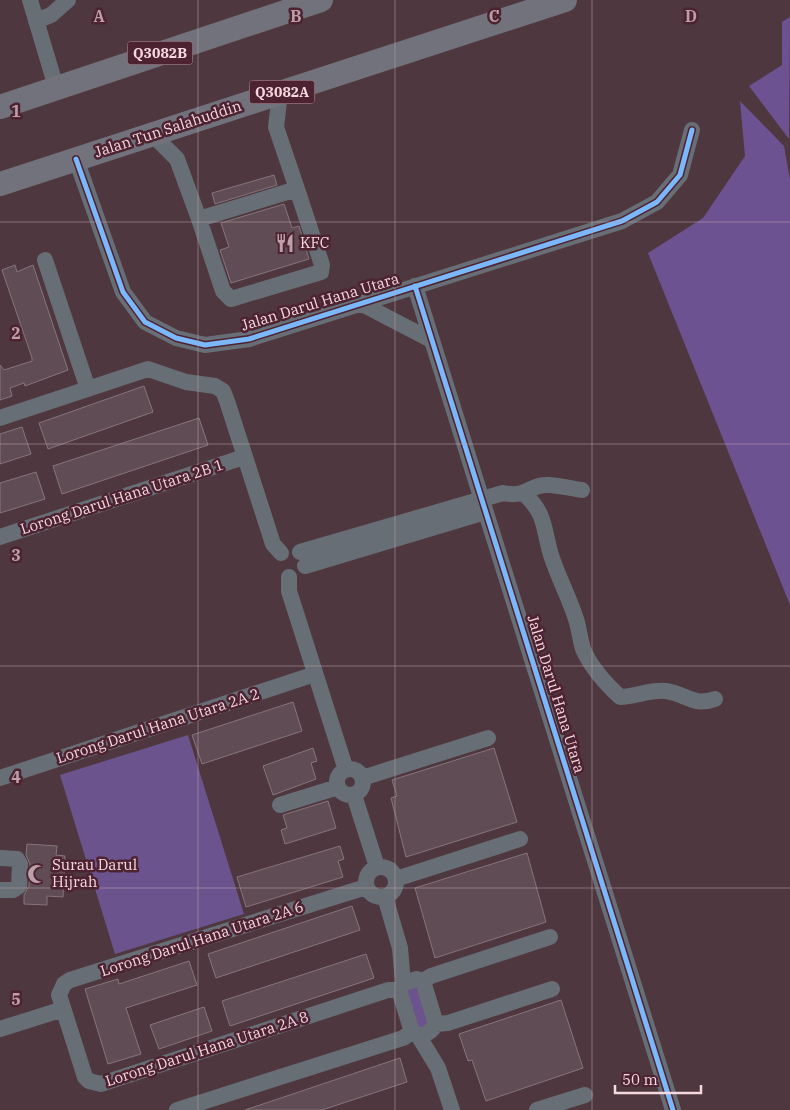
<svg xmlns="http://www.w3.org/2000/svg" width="790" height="1110" font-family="'IBM Plex Serif',serif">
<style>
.green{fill:#6b548d}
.forest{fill:#6d5292}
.building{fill:#5f4c55;stroke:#87747c}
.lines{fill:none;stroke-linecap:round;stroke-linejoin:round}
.minor{stroke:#686e76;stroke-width:16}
.highway{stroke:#72727c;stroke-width:24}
.cycleway-casing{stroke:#4d2231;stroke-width:8}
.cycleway{stroke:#7ab7fb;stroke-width:5}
.grid{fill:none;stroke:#bba0a7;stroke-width:1;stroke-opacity:0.55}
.labels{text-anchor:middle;stroke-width:5;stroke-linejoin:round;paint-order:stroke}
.shield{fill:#4d2231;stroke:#c3a1ac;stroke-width:1}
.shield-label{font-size:14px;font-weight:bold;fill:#f5d8e0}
.street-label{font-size:15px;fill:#f5d8e0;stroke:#4d2231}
.poi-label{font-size:15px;fill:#f5d8e0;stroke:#4d2231;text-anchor:start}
.grid-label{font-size:16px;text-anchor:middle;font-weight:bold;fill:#bba0a7;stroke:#4d2231;stroke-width:5;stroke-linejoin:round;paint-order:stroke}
</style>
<rect width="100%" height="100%" fill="#4e373e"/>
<path class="green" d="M188 735 244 914 115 954 60 775Z
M415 983 431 1024 417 1028 405 989Z"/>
<path class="forest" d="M790 17 789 139 749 86 782 65V22Z
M740 101 784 146 790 180V605L648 253 703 218 745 156Z"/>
<path class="building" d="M274 175 277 185 215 204 212 193Z
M284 204 292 228 299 226 309 259 231 283 220 250 229 247 221 223Z
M15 265 17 272 33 265 68 370 25 386 24 383 10 388 12 396 0 400V365L4 370 32 361V358L2 270Z
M144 386 153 412 48 449 39 423Z
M199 418 208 445 62 494 53 466Z
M22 427 31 454 0 464V434Z
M36 472 45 499 0 513V483Z
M293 702 302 731 202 764 192 735Z
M313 748 317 761 311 763 316 779 273 795 263 766Z
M494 748 517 822 406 857 391 798 397 796 392 780Z
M328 801 336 828 285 844 281 830 287 828 283 815Z
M27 844 57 846 56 855 65 856 63 897 47 896V905L24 904V895L29 886 30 864 26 855Z
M340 846 344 859 338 861 343 877 246 907 237 877Z
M527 853 546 922 435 958 415 888Z
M352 906 360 930 216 978 208 954Z
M366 954 374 978 230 1026 222 1001Z
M189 961 197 985 126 1008 141 1054 108 1064 85 989 118 979 119 984Z
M561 1000 583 1068 486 1101 472 1060 468 1061 459 1034Z
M204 1007 212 1031 159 1049 150 1025Z
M400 1058 407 1082 322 1110H245Z"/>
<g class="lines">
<path class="minor" d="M30 0 56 87
M36 21 51 15 68 0
M152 134 177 159 199 219 297 189 276 127 280 93
M76 159 123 292 145 322 176 338 205 345 249 339 622 221 657 202 680 175 692 130
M199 219 223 291 231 299 321 272 322 265 297 189
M45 260 88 389
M415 286 673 1110
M360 303 431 340
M0 418 148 369 186 382 215 386 223 391 227 401 273 544 281 553
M524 494C546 513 543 528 551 555 558 577 569 597 576 619 579 628 580 639 583 649 591 668 605 683 620 697 636 697 650 689 666 691 687 694 693 707 715 699
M0 537 244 457
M300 552 503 493C528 498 529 485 546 485 556 484 572 489 582 490
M305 566 485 512
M289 577V591L346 770
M337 782a13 13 0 1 1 26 0a13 13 0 1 1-26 0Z
M0 778 315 674
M362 778 488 738
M354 795 377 867
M280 805 338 787
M0 858 17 859 20 864 19 886 13 890H0
M366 882a15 15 0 1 1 30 0a15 15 0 1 1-30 0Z
M396 879 520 839
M366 887 70 980 64 984 59 995 85 1077 89 1081 101 1084 388 990H399
M385 897 400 948 403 983
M417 979 423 981 436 1024C431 1033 422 1038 412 1032L399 990 403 983Z
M423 981 431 976 550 937
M436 1024 448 1023 552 989
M0 1029 63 1009
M418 1035 438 1068 452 1110
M177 1110 403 1038 412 1032
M537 1110 585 1095"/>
<path class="highway" d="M0 107 321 0
M0 184 565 0"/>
<g class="cycleway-casing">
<path id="cycleway" d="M76 159 123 292 145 322 176 338 205 345 249 339 622 221 657 202 680 175 692 130
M415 286 673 1110"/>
</g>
<use href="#cycleway" class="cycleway"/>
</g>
<path class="grid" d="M198 0V1110M395 0V1110M592 0V1110M0 222H790M0 444H790M0 666H790M0 888H790"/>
<defs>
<g id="restaurant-bare" transform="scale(1.5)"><path d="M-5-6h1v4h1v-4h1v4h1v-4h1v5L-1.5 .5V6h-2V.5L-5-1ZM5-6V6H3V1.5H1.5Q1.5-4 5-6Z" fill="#bba0a7" stroke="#4d2231" stroke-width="2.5" paint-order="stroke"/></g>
<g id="mosque-bare" transform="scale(1.5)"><path d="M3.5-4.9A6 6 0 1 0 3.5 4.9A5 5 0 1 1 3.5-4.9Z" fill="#bba0a7" stroke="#4d2231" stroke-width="2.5" paint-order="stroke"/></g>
</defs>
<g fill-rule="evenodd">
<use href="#restaurant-bare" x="285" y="243"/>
<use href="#mosque-bare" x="37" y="874"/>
</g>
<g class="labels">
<g class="shield">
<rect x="127.5" y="41.5" width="65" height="23" rx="4"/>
<rect x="249.5" y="80.5" width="65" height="23" rx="4"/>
</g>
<g class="shield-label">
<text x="160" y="58">Q3082B</text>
<text x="282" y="97">Q3082A</text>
</g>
<g class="street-label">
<text transform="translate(168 129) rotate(-18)" y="5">Jalan Tun Salahuddin</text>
<text transform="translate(320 302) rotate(-17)" y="5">Jalan Darul Hana Utara</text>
<text transform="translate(122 497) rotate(-18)" y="5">Lorong Darul Hana Utara 2B 1</text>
<text transform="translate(556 694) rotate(73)" y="5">Jalan Darul Hana Utara</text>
<text transform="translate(158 726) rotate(-18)" y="5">Lorong Darul Hana Utara 2A 2</text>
<text transform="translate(202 939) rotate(-18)" y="5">Lorong Darul Hana Utara 2A 6</text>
<text transform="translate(207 1049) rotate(-18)" y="5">Lorong Darul Hana Utara 2A 8</text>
</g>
<g class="poi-label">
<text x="300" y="248">KFC</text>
<text x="52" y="870">Surau Darul<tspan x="52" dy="17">Hijrah</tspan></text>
</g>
</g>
<g class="grid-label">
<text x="99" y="22">A</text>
<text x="296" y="22">B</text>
<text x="494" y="22">C</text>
<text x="691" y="22">D</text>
<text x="16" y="117">1</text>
<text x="16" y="339">2</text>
<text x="16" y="561">3</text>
<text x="16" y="783">4</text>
<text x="16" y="1005">5</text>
</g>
<path d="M615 1085v8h86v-8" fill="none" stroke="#f5d8e0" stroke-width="2.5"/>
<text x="622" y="1085" font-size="15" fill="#f5d8e0" stroke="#4d2231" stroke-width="4" paint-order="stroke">50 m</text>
</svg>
